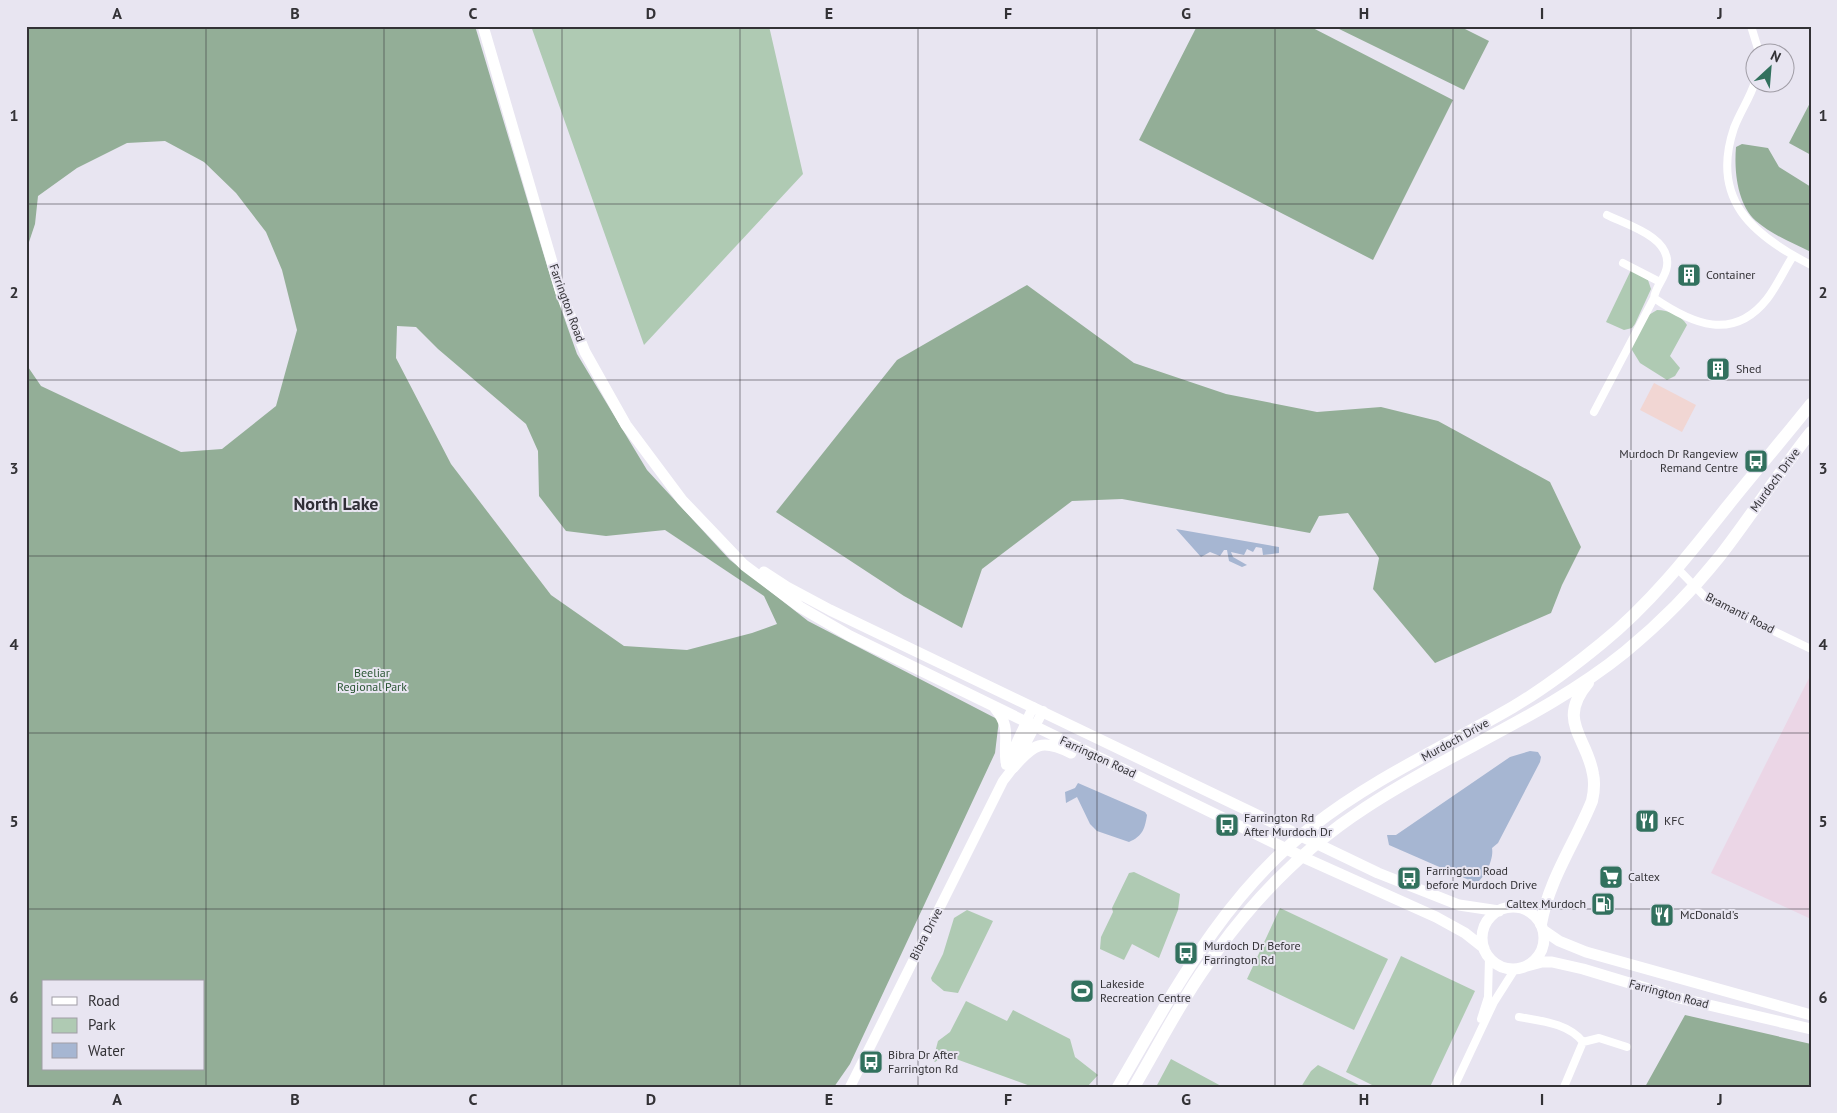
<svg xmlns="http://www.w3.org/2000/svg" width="1837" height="1113" font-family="'PT Sans',sans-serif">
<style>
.commercial{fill:#ebd6e6}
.industrial{fill:#f1d6d3}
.green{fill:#afcab3}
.forest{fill:#93ae97;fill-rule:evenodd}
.water{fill:#a6b6d2}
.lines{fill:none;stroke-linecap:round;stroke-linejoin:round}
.minor{stroke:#fff;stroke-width:8}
.tertiary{stroke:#fff;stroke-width:10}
.secondary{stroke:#fff;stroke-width:11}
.primary{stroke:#fff;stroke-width:12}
.grid{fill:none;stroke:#333236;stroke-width:1;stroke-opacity:0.55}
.labels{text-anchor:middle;stroke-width:4;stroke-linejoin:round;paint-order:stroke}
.poi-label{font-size:12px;fill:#333236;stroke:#e8e5f1;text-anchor:start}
.street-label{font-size:12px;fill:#333236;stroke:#e8e5f1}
.park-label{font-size:12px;fill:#2b5634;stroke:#e8e5f1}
.district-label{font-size:18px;font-weight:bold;fill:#302e37;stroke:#e8e5f1}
.neatline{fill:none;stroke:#333236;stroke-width:2}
.grid-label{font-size:16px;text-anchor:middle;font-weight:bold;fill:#333236}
</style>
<rect width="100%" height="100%" fill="#e8e5f1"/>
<path class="commercial" d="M1811 674V919L1711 873Z"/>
<path class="industrial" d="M1654 383 1696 405 1682 432 1640 410Z"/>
<path class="green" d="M531 26H769L803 174 644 345Z
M1631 270 1648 280 1651 289 1635 324 1632 328 1624 330 1606 322Z
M1657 310C1668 310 1681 315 1687 325L1670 356 1680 368 1675 376 1667 380 1640 363 1632 350 1631 345 1647 316Z
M1134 872 1180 894 1178 910 1159 958 1132 944 1124 960 1100 949 1101 937 1113 912 1112 908 1129 873Z
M1280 908 1388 959 1354 1030 1247 979Z
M967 910 993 921 958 993 944 991 932 981 931 978 943 954 954 918Z
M1401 956 1475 991 1430 1087H1376L1346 1072Z
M966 1001 1007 1021 1013 1010 1070 1039 1075 1057 1098 1075 1087 1087H1033L945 1055 935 1062 933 1060 938 1041 950 1032Z
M1171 1059 1223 1087H1156Z
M1318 1065 1363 1087H1301L1311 1071Z"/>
<path class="forest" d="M26 26H475L554 289 577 354 647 470 730 560 808 621 999 720 995 753 850 1064 834 1087H26V364L41 386 181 452 222 449 276 406 297 330 282 270 266 232 236 193 204 162 165 141 127 143 77 168 38 196 35 224 26 251ZM397 326 416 327 438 349 526 424 538 451 539 496 566 531 606 536 665 530 764 596 777 624 752 633 687 650 624 646 551 595 451 464 396 358ZM44 982H204V1069H44Z
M1197 26H1309L1453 100 1373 260 1139 140Z
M1333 26H1459L1489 41 1464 90Z
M1811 101V155L1789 143Z
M1742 144 1768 148 1779 167 1811 187V252C1792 243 1771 234 1756 221 1737 204 1734 170 1736 147Z
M1027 285 1134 363 1226 394 1317 412 1381 407 1438 421 1550 482 1581 547 1562 585 1551 613 1435 663 1373 589 1379 558 1348 513 1319 516 1310 533 1122 499 1072 501 982 569 962 628 904 596 776 512 897 360Z
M1685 1015 1811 1044V1087H1645Z"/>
<path class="water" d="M1176 529 1279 547V553L1263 555 1262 548 1256 547 1253 552 1247 549 1244 555 1231 552 1233 557 1247 565 1242 567 1229 561 1227 550H1224L1220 556 1210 552 1201 557Z
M1530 751 1538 752 1541 757 1540 762 1498 843 1492 848C1494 858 1486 877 1476 883L1389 845 1387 835H1396L1510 757Z
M1078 783 1145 812 1147 815C1145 828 1143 836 1129 842L1097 831 1090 824 1077 797 1066 803 1065 792 1075 788Z"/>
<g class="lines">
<path class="minor" d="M1751 26 1759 52
M1755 82C1750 98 1740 112 1734 128 1710 199 1752 235 1811 265
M1607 215C1627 225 1671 237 1667 266 1666 277 1655 287 1654 298 1692 324 1733 342 1767 299 1777 286 1784 270 1793 256
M1623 263 1660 282
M1594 412 1654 298
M1677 568 1707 599 1811 649
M1519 1017C1541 1021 1568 1023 1583 1042L1564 1087
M1481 1019 1488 997 1489 957
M1583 1042 1599 1038 1627 1047
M1454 1087 1494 1002 1515 969"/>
<path class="tertiary" d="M1006 765 1033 707
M850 1087 1003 781 1013 768 1043 711"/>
<path class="secondary" d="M483 26 561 293 585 352 626 425 682 500 744 565 800 607 850 636 1307 859 1436 917 1465 933 1484 948
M764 572 787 587 830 610 1378 873 1459 905 1499 911
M995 708C1012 729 1003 738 1006 762
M1013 768C1034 743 1042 739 1071 753
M1482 938a31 31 0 1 1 62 0a31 31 0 1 1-62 0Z
M1543 930 1559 941 1586 952 1811 1015
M1527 966 1542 962H1552L1583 969 1679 998 1811 1029"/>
<path class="primary" d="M1541 924C1549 879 1575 843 1592 801 1594 792 1595 783 1593 774 1587 737 1556 721 1588 683
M1118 1087C1173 993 1224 894 1313 826 1374 778 1446 746 1513 707 1545 688 1574 666 1602 643 1649 605 1688 556 1726 508 1754 473 1783 439 1811 404
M1134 1087C1161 1041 1185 993 1217 951 1257 896 1308 845 1365 808 1449 752 1546 716 1625 652 1659 624 1692 591 1720 556 1751 516 1779 472 1811 432"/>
</g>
<path class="grid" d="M206 26V1087M384 26V1087M562 26V1087M740 26V1087M918 26V1087M1097 26V1087M1275 26V1087M1453 26V1087M1631 26V1087M26 204H1811M26 380H1811M26 556H1811M26 733H1811M26 909H1811"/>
<defs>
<g id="building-square" transform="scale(1.25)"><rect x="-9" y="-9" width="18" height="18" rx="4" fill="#32715e" stroke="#e8e5f1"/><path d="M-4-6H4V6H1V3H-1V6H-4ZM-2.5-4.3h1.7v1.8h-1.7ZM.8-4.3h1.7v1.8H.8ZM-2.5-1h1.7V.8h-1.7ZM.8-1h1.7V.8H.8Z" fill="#fff"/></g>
<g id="bus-square" transform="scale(1.25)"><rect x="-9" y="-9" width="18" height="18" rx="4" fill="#32715e" stroke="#e8e5f1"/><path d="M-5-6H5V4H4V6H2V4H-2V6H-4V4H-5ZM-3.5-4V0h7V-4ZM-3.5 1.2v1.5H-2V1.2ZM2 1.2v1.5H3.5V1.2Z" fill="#fff"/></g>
<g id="restaurant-square" transform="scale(1.25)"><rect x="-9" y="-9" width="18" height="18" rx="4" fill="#32715e" stroke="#e8e5f1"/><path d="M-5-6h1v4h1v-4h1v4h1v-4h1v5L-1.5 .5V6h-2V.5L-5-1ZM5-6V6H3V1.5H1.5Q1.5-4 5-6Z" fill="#fff"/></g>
<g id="supermarket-square" transform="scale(1.25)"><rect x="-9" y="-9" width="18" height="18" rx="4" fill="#32715e" stroke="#e8e5f1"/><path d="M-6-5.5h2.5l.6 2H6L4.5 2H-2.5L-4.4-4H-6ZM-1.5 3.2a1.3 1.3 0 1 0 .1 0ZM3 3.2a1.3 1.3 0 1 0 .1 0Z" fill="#fff"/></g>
<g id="fuel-square" transform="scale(1.25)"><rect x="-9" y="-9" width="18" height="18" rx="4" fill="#32715e" stroke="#e8e5f1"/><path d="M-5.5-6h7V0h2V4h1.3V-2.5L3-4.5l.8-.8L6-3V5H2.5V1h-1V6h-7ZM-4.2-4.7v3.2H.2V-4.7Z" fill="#fff"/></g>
<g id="stadium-square" transform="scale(1.25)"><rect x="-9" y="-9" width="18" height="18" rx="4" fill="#32715e" stroke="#e8e5f1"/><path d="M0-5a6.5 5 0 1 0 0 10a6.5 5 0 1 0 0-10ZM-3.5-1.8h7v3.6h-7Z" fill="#fff"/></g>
</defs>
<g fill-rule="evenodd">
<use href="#building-square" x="1689" y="275"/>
<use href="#building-square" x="1718" y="369"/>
<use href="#bus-square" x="1756" y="461"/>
<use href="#restaurant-square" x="1647" y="821"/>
<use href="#bus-square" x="1227" y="825"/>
<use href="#supermarket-square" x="1611" y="877"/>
<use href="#bus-square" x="1409" y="878"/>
<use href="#fuel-square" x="1603" y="904"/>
<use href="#restaurant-square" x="1662" y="915"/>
<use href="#bus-square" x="1186" y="953"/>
<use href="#stadium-square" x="1082" y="991"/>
<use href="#bus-square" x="871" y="1062"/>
</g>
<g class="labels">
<g class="poi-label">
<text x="1706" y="279">Container</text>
<text x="1736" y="373">Shed</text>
<text x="1738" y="458" text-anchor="end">Murdoch Dr Rangeview<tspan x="1738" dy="14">Remand Centre</tspan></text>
<text x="1244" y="822">Farrington Rd<tspan x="1244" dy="14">After Murdoch Dr</tspan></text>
<text x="1664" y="825">KFC</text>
<text x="1426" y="875">Farrington Road<tspan x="1426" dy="14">before Murdoch Drive</tspan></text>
<text x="1628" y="881">Caltex</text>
<text x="1586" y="908" text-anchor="end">Caltex Murdoch</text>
<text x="1680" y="919">McDonald's</text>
<text x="1204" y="950">Murdoch Dr Before<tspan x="1204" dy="14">Farrington Rd</tspan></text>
<text x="1100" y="988">Lakeside<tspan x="1100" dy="14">Recreation Centre</tspan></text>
<text x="888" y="1059">Bibra Dr After<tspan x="888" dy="14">Farrington Rd</tspan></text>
</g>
<g class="street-label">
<text transform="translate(567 303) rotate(70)" y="4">Farrington Road</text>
<text transform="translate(1775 480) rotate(-54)" y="4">Murdoch Drive</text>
<text transform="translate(1740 613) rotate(27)" y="4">Bramanti Road</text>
<text transform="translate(1455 740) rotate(-29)" y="4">Murdoch Drive</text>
<text transform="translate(1098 757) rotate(25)" y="4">Farrington Road</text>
<text transform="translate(926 934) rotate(-63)" y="4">Bibra Drive</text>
<text transform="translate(1669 994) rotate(15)" y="4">Farrington Road</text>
</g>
<g class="park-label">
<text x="372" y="677">Beeliar<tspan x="372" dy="14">Regional Park</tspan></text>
</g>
<g class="district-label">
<text x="336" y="510">North Lake</text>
</g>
</g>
<rect width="1837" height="1113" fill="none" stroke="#e8e5f1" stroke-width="55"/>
<rect x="42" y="980" width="162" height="90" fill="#e8e5f1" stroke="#a09da6"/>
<rect x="52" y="997" width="25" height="8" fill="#ffffff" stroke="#a09da6"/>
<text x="88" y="1006" font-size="15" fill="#333236">Road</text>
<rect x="52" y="1018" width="25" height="15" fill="#afcab3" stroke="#a09da6"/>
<text x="88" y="1030" font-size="15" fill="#333236">Park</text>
<rect x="52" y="1043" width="25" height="15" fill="#a6b6d2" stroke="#a09da6"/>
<text x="88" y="1056" font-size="15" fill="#333236">Water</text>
<g transform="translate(1770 68) rotate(26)"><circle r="24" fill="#e8e5f1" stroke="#a09da6"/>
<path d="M0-4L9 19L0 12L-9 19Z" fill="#32715e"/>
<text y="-8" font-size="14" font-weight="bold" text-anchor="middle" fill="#333236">N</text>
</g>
<rect x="28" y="28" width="1782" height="1058" class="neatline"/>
<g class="grid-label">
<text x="117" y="19">A</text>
<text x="295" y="19">B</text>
<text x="473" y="19">C</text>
<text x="651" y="19">D</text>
<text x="829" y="19">E</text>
<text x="1008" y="19">F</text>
<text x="1186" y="19">G</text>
<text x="1364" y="19">H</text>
<text x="1542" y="19">I</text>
<text x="1720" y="19">J</text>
<text x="14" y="121">1</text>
<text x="1823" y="121">1</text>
<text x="14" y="298">2</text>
<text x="1823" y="298">2</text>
<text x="14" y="474">3</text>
<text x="1823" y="474">3</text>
<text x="14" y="650">4</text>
<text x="1823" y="650">4</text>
<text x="14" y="827">5</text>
<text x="1823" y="827">5</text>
<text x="14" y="1003">6</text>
<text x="1823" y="1003">6</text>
<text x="117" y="1105">A</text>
<text x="295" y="1105">B</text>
<text x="473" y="1105">C</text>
<text x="651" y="1105">D</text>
<text x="829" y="1105">E</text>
<text x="1008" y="1105">F</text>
<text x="1186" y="1105">G</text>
<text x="1364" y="1105">H</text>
<text x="1542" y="1105">I</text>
<text x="1720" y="1105">J</text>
</g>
</svg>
